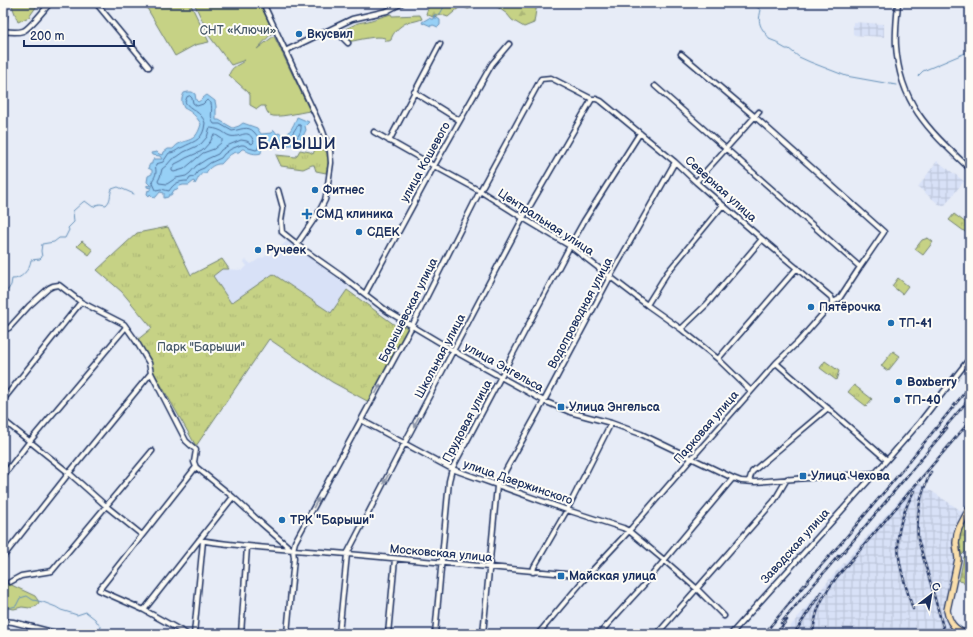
<svg xmlns="http://www.w3.org/2000/svg" width="973" height="637" font-family="'Balsamiq Sans',sans-serif">
<style>
.built{fill:#d8e1f7}
.industrial{fill:url(#industrial-grid)}
.green{fill:#c6d285;stroke:#708072}
.forest{fill:url(#forest-firs);stroke:#708072}
.park{fill:url(#park-tufts);stroke:#708072}
.water{fill:#97d0f6;stroke:#6590b9}
.lines{fill:none;stroke-linecap:round;stroke-linejoin:round}
.shore{stroke:#4d6f9b;stroke-width:1}
.stream{stroke:#6590b9;stroke-width:1}
.minor-casing{stroke:#1b2f5e;stroke-width:7}
.major-casing{stroke:#1b2f5e;stroke-width:8}
.minor{stroke:#fdfcf7;stroke-width:4}
.major{stroke:#f9deab;stroke-width:5.5}
.rail-casing{stroke:#1b2f5e;stroke-width:2.5}
.rail{stroke:#fdfcf7;stroke-width:1;stroke-dasharray:3;stroke-linecap:butt}
.oneway{fill:#8c96aa}
.poi-dot{fill:#1f6fb2;stroke:#fdfcf7;stroke-width:1.5}
.labels{text-anchor:middle;stroke-width:4;stroke-linejoin:round;paint-order:stroke}
.park-label{font-size:12px;fill:#465868;stroke:#fdfcf7}
.poi-label{font-size:12px;font-weight:bold;fill:#1b2f5e;stroke:#fdfcf7;text-anchor:start}
.street-label{font-size:12px;fill:#1b2f5e;stroke:#fdfcf7}
.district-label{font-size:16px;font-weight:bold;letter-spacing:1px;fill:#1b2f5e;stroke:#fdfcf7}
</style>
<defs>
<pattern id="industrial-grid" width="8" height="8" patternUnits="userSpaceOnUse"><rect width="8" height="8" fill="#d8e1f7"/><path d="M0 4h8M4 0v8" fill="none" stroke="#b9c1d6"/></pattern>
<pattern id="forest-firs" width="22" height="20" patternUnits="userSpaceOnUse"><rect width="22" height="20" fill="#c6d285"/><path d="M5 1l3.5 6h-7zM16 11l3.5 6h-7z" fill="#aab575"/></pattern>
<pattern id="park-tufts" width="24" height="20" patternUnits="userSpaceOnUse"><rect width="24" height="20" fill="#c6d285"/><path d="M3 7l-1-3M5 7V3M7 7l1-3M15 17l-1-3M17 17v-4M19 17l1-3" fill="none" stroke="#aab575"/></pattern>
</defs>
<rect width="100%" height="100%" fill="#e7ecf7"/>
<filter id="ink" filterUnits="userSpaceOnUse"><feTurbulence type="fractalNoise" baseFrequency=".025" numOctaves="2"/><feDisplacementMap in="SourceGraphic" scale="8" xChannelSelector="R" yChannelSelector="G"/><feConvolveMatrix kernelMatrix="1 2 1 2 8 2 1 2 1" color-interpolation-filters="sRGB"/></filter>
<g filter="url(#ink)">
<path class="built" d="M287 241 349 287 331 313 273 274 231 303 213 276 222 269 243 270 247 266 244 262 246 260 251 264 262 257 263 258 268 254 270 256Z"/>
<path class="industrial" d="M853 22 884 24V37L853 35Z
M937 161 964 181 945 205 941 206 918 187Z
M916 481 963 512 953 529 952 536 954 565 945 613 950 629 957 634H784L829 580Z"/>
<path class="green" d="M11 3H39L29 17 18 22Z
M144 3H190L209 42 195 45 175 56Z
M194 3H260L273 32 257 49 274 36 310 111C301 112 276 119 270 115 267 113 266 109 265 106H261L257 109 250 105V95L248 92 229 75C232 65 239 66 245 60L231 65 210 37Z
M391 14 392 16 420 15 422 19C417 21 411 22 406 23 400 26 392 33 391 40L389 41H385V38C376 35 359 40 348 42L341 31 358 23 368 21Z
M82 241 93 250 89 255 77 246Z
M3 581 35 596 39 602 37 606 30 608 22 607 14 609 3 607Z"/>
<path class="forest" d="M431 3H476L475 7 468 9 461 6 448 17 442 15 433 17 426 14 429 5Z
M492 3H537L534 23 524 27 512 20 507 14Z
M970 511V536L966 541 967 550 961 556 958 539 960 528Z
M969 551H970V576L968 583 959 581 964 557Z"/>
<path class="park" d="M317 140 319 141 321 143V148C332 154 328 163 326 173L316 171 314 165H312L303 169 281 166 276 155 296 157 300 150 310 152 313 154 316 147 315 143Z
M954 214 970 226V231L968 234 949 220Z
M168 227 191 275 222 259 229 269H222L213 276 231 303 273 274 331 313 347 290 399 328 404 326 409 329 370 401 369 402 332 382 269 339 196 446 136 341 152 328 122 292 97 270 137 233Z
M928 238 933 242 923 255 915 249 922 240Z
M898 278 908 286 902 294 892 286Z
M893 351 900 356 888 371 881 366Z
M825 361 839 371 836 380 820 368Z
M854 385 872 399 866 406 848 392Z"/>
<path class="water" d="M434 15 435 18H437L440 20V25L438 27 433 25 431 26 424 23 423 24 422 22 429 18 431 19H433Z
M188 92H192L195 94 196 100 198 102C202 100 203 97 207 95L215 101 216 106V120H219L233 128 239 126 243 123 257 128 261 134 272 133 274 130 277 134 279 133 283 136C285 135 287 134 288 133 291 131 297 118 297 117L309 122 305 126 306 130 302 138 296 144 292 145H283L278 147 265 144 262 146 261 153C256 155 248 153 244 149H242L239 152C230 152 226 159 221 164 216 163 208 168 206 173H203C198 176 198 180 195 184L194 181 189 185H183L180 186 177 189 174 190 171 195H169L168 197 164 198V193L160 192 156 197 154 198 150 194 149 196 147 194 148 190 149 191 152 187V184L150 188 147 187V185L148 186 150 185 147 182 148 176 152 174V170L148 168 150 164H152V162L154 159H162L160 156 152 155 151 153 157 152 159 154 163 155 164 152 168 149H173C183 136 195 147 201 124 196 116 192 112 184 108 181 102 181 99 184 93Z"/>
<g class="lines">
<path class="shore" d="M190 96 192 98 193 103 197 106 203 104 207 100 211 103C213 110 209 118 214 124H220L232 131C240 130 248 125 254 132 257 135 257 137 262 139V141L259 144 258 149 256 150 249 148 244 145H241L231 149 224 154 221 158 210 163 204 168 199 170 194 177 190 178 188 181C179 181 174 183 169 191L161 189 156 190 152 181C154 178 156 175 156 172 156 168 155 168 156 164L163 162 169 153C175 153 177 149 183 147 192 142 201 141 204 129 204 127 205 125 205 123 202 112 189 109 185 102L187 97Z
M299 125 301 126C302 133 296 141 289 141L288 138C294 134 294 128 299 125Z
M210 128C212 128 217 129 219 130 223 131 226 135 230 136 241 139 248 126 254 142L252 144 247 141 241 140 229 145 221 150 218 154 207 159 196 166 190 173 186 176 176 178 167 184 159 183 158 181 160 177 162 169 167 165 172 159 177 157 184 152 195 147 201 144 207 137Z
M214 135H216L222 139V142L214 149 203 153 184 169 174 172 172 171V169L175 164 181 161 186 158 202 151 210 142Z"/>
<path class="stream" d="M750 3 761 10C759 18 758 23 763 30 765 34 768 35 769 39L779 43V45L786 49H789L799 57 810 62 846 76 896 85
M434 16V15L440 14 445 5 451 3
M918 76 923 71 970 51
M3 291 8 290 11 285 12 279C21 280 30 269 31 260L40 259 42 257 41 251 42 244 54 242 59 238H65L69 230 68 228 74 222 73 211 83 202 85 201 93 207 95 206 96 205 100 204 106 205C112 199 109 196 112 189L118 187 134 194
M3 606 8 608 16 606 20 598 27 596 33 600 43 602 56 607 61 610 71 613 77 615 86 612 95 619 105 634"/>
<g class="minor-casing">
<path id="minor" d="M96 3 149 67
M263 3 322 129 330 151 331 163 327 191 325 200 319 212 297 244
M898 3C897 17 895 32 896 46 900 105 930 131 970 169
M3 26 5 14 3 3
M336 27 342 37 348 43
M3 31C9 32 17 33 23 31 29 29 45 9 50 3
M285 51 352 19 387 11 402 3
M655 86 860 267
M414 92 459 120
M374 132 434 166 480 191 523 218 570 246 647 305 681 329 718 359 751 391
M389 141 440 44
M696 182 759 112
M278 190 283 208 281 221 282 232 297 244 300 247 340 275 387 311 454 351 544 401 570 412 611 423 641 434 733 478 741 481 755 482 876 473
M365 294 434 166 492 64 509 44
M647 305 667 273 723 205
M681 329 707 304 762 239
M3 330 9 328 29 306 49 288 53 286 59 285 81 302 124 324 136 341 149 363 151 373 186 441 196 450 194 462 196 467
M718 359 797 268
M776 363 887 460
M3 400 81 302
M3 420 69 473 106 506 142 535
M361 420 452 469 567 510 623 528 629 531 664 560 697 589 724 616
M196 467 233 497 261 523 292 550
M3 476 30 441 126 327
M749 481 752 472 828 408
M199 540C248 548 298 550 348 554 427 562 507 569 587 576
M3 557 69 473 151 373
M533 572 534 567 567 510 611 423
M10 582 21 576 52 571 152 451
M144 610 233 497
M3 621 13 622 56 633 64 632 72 634
M187 634 144 610 99 590 196 467
M194 634 203 541
M241 634 247 547
M287 634 294 558 293 550 295 542 412 326 480 191 541 79 551 78 592 99H596L601 101 675 162 696 182 762 239 831 297 833 302
M339 634 347 554 404 444 523 218 592 99
M388 634 395 559
M435 634 449 481 452 469 570 246 584 221 640 133
M483 634 497 486 544 401 610 277 675 162
M538 634 587 576 629 531 692 458 776 363 798 342 833 302 839 299 860 267 884 232 754 116 681 54
M599 634 642 587 733 478
M657 634 774 501 787 479
M731 634 887 460 920 422 970 358"/>
</g>
<g class="major-casing">
<path id="major" d="M959 3 970 5
M965 634C954 628 949 623 947 610L958 559 956 543 957 534 959 528 970 507"/>
</g>
<use href="#minor" class="minor"/>
<use href="#major" class="major"/>
<g class="rail-casing">
<path id="rail" d="M941 432 970 398
M931 472C920 495 916 513 918 539L945 634
M837 560 947 428
M913 609C906 587 897 563 898 539 899 522 906 506 914 491
M781 623 839 555
M764 634 810 578 842 542 890 485 970 386
M776 634 787 620
M794 634 821 592
M813 634C815 610 822 597 836 578L970 421"/>
</g>
<use href="#rail" class="rail"/>
</g>
<defs><path id="oneway-solid" d="M-6-.8H1V-3.2L6.5 0L1 3.2V.8H-6Z"/></defs>
<g class="oneway">
<use href="#oneway-solid" transform="translate(378 389) rotate(-62)"/>
<use href="#oneway-solid" transform="translate(416 422) rotate(118)"/>
<use href="#oneway-solid" transform="translate(386 479) rotate(117)"/>
<use href="#oneway-solid" transform="translate(316 503) rotate(-61)"/>
</g>
</g>
<g class="poi-dot">
<circle cx="299" cy="34" r="4"/>
<circle cx="315" cy="190" r="4"/>
<path d="M305 208h4v4h4v4h-4v4h-4v-4h-4v-4h4z"/>
<circle cx="359" cy="232" r="4"/>
<circle cx="258" cy="250" r="4"/>
<circle cx="811" cy="307" r="4"/>
<circle cx="891" cy="323" r="4"/>
<circle cx="899" cy="382" r="4"/>
<circle cx="897" cy="400" r="4"/>
<rect x="557" y="403" width="8" height="8" rx="2"/>
<rect x="799" y="472" width="8" height="8" rx="2"/>
<circle cx="282" cy="520" r="4"/>
<rect x="557" y="572" width="8" height="8" rx="2"/>
</g>
<g class="labels">
<g class="park-label">
<text x="238" y="34">СНТ «Ключи»</text>
<text x="201" y="351">Парк "Барыши"</text>
</g>
<g class="poi-label">
<text x="307" y="38">Вкусвил</text>
<text x="323" y="194">Фитнес</text>
<text x="316" y="218">СМД клиника</text>
<text x="367" y="236">СДЕК</text>
<text x="266" y="254">Ручеек</text>
<text x="819" y="311">Пятёрочка</text>
<text x="899" y="327">ТП-41</text>
<text x="907" y="386">Boxberry</text>
<text x="905" y="404">ТП-40</text>
<text x="569" y="411">Улица Энгельса</text>
<text x="811" y="480">Улица Чехова</text>
<text x="290" y="524">ТРК "Барыши"</text>
<text x="569" y="580">Майская улица</text>
</g>
<g class="street-label">
<text transform="translate(425 162) rotate(-61)" y="4">улица Кошевого</text>
<text transform="translate(721 189) rotate(42)" y="4">Северная улица</text>
<text transform="translate(546 222) rotate(33)" y="4">Центральная улица</text>
<text transform="translate(408 310) rotate(-63)" y="4">Барышевская улица</text>
<text transform="translate(580 313) rotate(-62)" y="4">Водопроводная улица</text>
<text transform="translate(440 356) rotate(-62)" y="4">Школьная улица</text>
<text transform="translate(504 367) rotate(29)" y="4">улица Энгельса</text>
<text transform="translate(467 421) rotate(-62)" y="4">Прудовая улица</text>
<text transform="translate(706 427) rotate(-49)" y="4">Парковая улица</text>
<text transform="translate(518 482) rotate(19)" y="4">улица Дзержинского</text>
<text transform="translate(795 546) rotate(-48)" y="4">Заводская улица</text>
<text transform="translate(441 553) rotate(5)" y="4">Московская улица</text>
</g>
<g class="district-label">
<text x="297" y="149">БАРЫШИ</text>
</g>
</g>
<rect width="973" height="637" fill="none" stroke="#fdfcf7" stroke-width="16"/>
<rect x="8" y="8" width="957" height="621" fill="none" stroke="#1b2f5e" stroke-width="1.5" filter="url(#ink)"/>
<g transform="translate(931 595) rotate(31)" stroke="#fdfcf7" stroke-width="3" paint-order="stroke">
<path d="M0-3L7 15L0 10L-7 15Z" fill="#1b2f5e"/>
<text y="-6" font-size="11" font-weight="bold" text-anchor="middle" fill="#1b2f5e">С</text>
</g>
<path d="M24 40v6h110v-6" fill="none" stroke="#1b2f5e" stroke-width="2"/>
<text x="30" y="40" font-size="12" fill="#1b2f5e" stroke="#fdfcf7" stroke-width="3" paint-order="stroke">200 m</text>
</svg>
